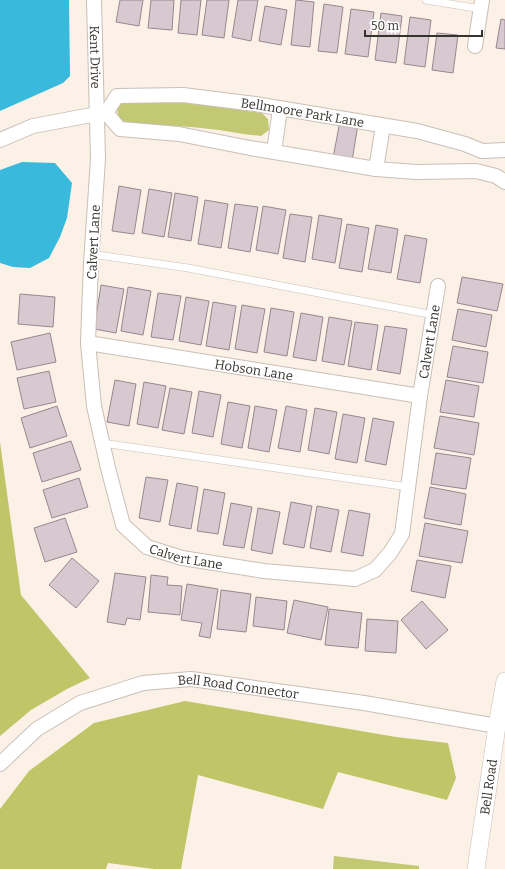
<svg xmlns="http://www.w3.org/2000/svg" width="505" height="869" font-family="Bitter,serif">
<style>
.green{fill:#c3c872}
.forest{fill:#c0c667}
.water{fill:#39b9dc}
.building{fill:#d7c9d0;stroke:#95888e}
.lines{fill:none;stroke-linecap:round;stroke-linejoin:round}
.service-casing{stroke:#c9bfb6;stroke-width:8}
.minor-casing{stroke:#c9bfb6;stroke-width:16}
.tertiary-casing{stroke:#c9bfb6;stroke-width:18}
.service{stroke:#fff;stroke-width:7}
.minor{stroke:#fff;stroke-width:14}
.tertiary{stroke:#fff;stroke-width:17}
.labels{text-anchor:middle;stroke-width:4;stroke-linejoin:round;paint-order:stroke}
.street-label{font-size:13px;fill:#36322e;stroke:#fff}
</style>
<rect width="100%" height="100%" fill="#fcf1e7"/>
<path class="green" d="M131 100 176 101 262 113 268 119 269 130 261 136C247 135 233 132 219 130 188 126 158 125 127 124 119 121 118 117 117 108L122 103Z
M334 856 419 866V869H333Z"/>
<path class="forest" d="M0 442 21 595 90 678 67 689 31 710 0 736Z
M185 701 396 737 448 743 456 778 447 800 338 772 323 809 198 775 181 869H154L108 863 106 869H0V809L29 771 94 723Z"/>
<path class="water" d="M0 0H69L70 76 63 83 0 111Z
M22 162 55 163 72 183 67 218 60 237 49 258 30 268 13 267 0 263V170Z"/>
<path class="building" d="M120 0H143L139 26 116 22Z
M151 0H174L172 30 148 28Z
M181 0H201L197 35 178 33Z
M207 0H229L224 38 202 35Z
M238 0H258L251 41 232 37Z
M296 0 314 2 310 47 291 45Z
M324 4 343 7 337 53 318 51Z
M265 6 287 10 281 45 259 41Z
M351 9 374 12 368 57 345 54Z
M381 13 402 16 396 63 375 60Z
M410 17 431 20 425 67 404 64Z
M501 19 505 20V49L496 48Z
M437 33 458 35 453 73 432 70Z
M340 121 358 124 352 161 333 158Z
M119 186 141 190 134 234 112 231Z
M149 189 172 193 164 237 142 233Z
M175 193 198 197 191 241 168 237Z
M205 200 228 204 221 248 198 244Z
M235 204 258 207 250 252 228 248Z
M263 206 286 210 278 254 256 250Z
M290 214 312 217 305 262 283 258Z
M319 215 342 219 335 263 312 259Z
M347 224 369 228 362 272 339 268Z
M376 225 398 229 391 273 368 269Z
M405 235 427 239 420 283 397 279Z
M462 277 503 284 497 311 457 303Z
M101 285 124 289 116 333 94 329Z
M128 287 151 291 143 335 121 331Z
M158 293 181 296 173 340 151 337Z
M20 294 55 297 53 327 18 324Z
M186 297 209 301 201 345 179 341Z
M213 302 236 306 229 350 206 346Z
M242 305 265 309 257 353 235 349Z
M271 308 294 312 287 356 264 352Z
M458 309 492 315 486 347 452 340Z
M301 313 323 317 316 361 293 357Z
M329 317 352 321 344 365 322 361Z
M355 322 378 325 371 370 348 366Z
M385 326 407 329 400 374 377 370Z
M50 333 56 362 17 370 11 342Z
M453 346 488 352 483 383 447 377Z
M49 371 56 402 24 409 17 378Z
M115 380 136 384 129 426 107 422Z
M446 380 479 386 474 417 440 412Z
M144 382 166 386 158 428 137 424Z
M170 388 192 392 184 434 162 430Z
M199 391 221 395 213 437 192 433Z
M228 402 250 406 242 448 221 444Z
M57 406 67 436 30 448 21 418Z
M255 406 277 410 269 452 248 448Z
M286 406 307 410 300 452 278 448Z
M315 408 337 412 329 454 308 450Z
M343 414 365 418 357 463 335 459Z
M440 416 479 423 474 455 434 448Z
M373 418 394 422 386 465 365 461Z
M71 441 81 470 42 482 33 453Z
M436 453 471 458 466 489 431 484Z
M146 477 168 480 160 522 139 518Z
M79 478 88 507 52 518 43 490Z
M177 483 198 487 191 529 169 525Z
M430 487 466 494 461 525 424 518Z
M204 489 225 493 218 534 197 531Z
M291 502 312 506 304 548 283 544Z
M231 503 252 507 244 548 223 545Z
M317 506 339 510 331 552 310 548Z
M258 508 280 512 272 554 251 550Z
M349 510 370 514 363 556 341 552Z
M65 518 77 552 45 562 34 528Z
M425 523 468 531 462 563 419 556Z
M72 558 99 581 76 608 49 585Z
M417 560 451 566 445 598 411 591Z
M115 573 146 577 140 620 127 618 125 625 107 622Z
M151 575 168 577 167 585 182 586 180 615 148 612Z
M187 584 218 589 210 638 199 636 202 623 181 620Z
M221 590 251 594 246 632 217 629Z
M256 597 287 601 284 630 253 626Z
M294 600 328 607 321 640 287 633Z
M422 601 448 630 426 649 401 620Z
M329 609 362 613 358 648 325 645Z
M367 619 398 621 396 653 365 651Z"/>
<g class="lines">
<g class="service-casing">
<path id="service" d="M426 0 481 9
M91 254 188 268 434 315
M102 443 408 487"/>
</g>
<g class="minor-casing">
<g id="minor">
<path id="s1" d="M94 0 98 159 91 263 88 343 94 406 108 468 123 525 147 547 182 558 264 571 355 579 375 570 390 553 402 534 420 396 438 286"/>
<path d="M475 46 482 0"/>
<path id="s2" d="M106 113 117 96 183 95 255 104 417 131 465 144 482 151 505 150"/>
<path d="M106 113 120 129 179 134 250 148 376 169 416 172 476 171 496 176 505 182"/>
<path d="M0 140 33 126 97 114 106 113"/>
<path d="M274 152 280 109"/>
<path d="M376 169 383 126"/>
<path id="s3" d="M88 343 420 396"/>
<path id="s4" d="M0 764 37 729 80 703 143 683 191 679 364 703 497 726"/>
</g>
</g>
<g class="tertiary-casing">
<g id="tertiary">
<path id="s5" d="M476 869 497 726 505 681"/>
</g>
</g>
<use href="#service" class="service"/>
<use href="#minor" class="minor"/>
<use href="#tertiary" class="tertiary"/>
</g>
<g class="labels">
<g class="street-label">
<text dy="5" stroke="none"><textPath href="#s1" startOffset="57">Kent Drive</textPath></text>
<text dy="5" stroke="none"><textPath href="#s2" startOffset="207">Bellmoore Park Lane</textPath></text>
<text transform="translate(93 242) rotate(-87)" y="5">Calvert Lane</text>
<text dy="5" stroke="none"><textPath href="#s1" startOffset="1034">Calvert Lane</textPath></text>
<text dy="5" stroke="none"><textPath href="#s3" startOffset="168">Hobson Lane</textPath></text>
<text dy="5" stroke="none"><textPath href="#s1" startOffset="602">Calvert Lane</textPath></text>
<text dy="5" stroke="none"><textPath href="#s4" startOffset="263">Bell Road Connector</textPath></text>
<text dy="5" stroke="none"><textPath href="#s5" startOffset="83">Bell Road</textPath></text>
</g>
</g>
<path d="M365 30v6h117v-6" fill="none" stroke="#36322e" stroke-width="2"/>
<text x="371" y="30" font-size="12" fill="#36322e" stroke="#ffffff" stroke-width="3" paint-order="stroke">50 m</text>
</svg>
